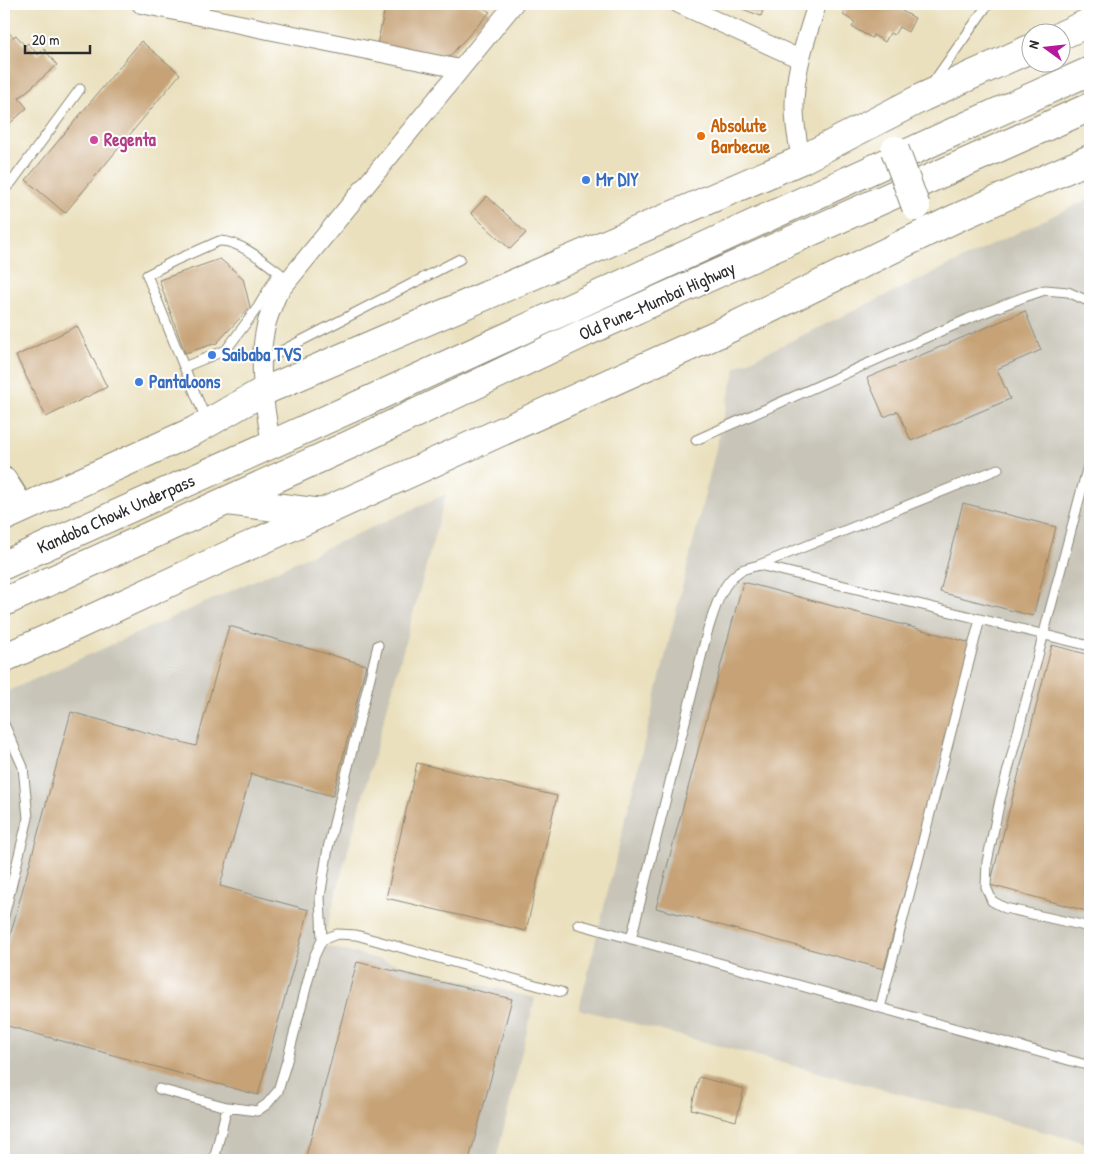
<svg xmlns="http://www.w3.org/2000/svg" width="1094" height="1164" font-family="'Patrick Hand',sans-serif">
<style>
.industrial{fill:#c8c4b8}
.building{fill:#c6a276}
.lines{fill:none;stroke-linecap:round;stroke-linejoin:round}
.lane-casing{stroke:#8a8674;stroke-width:11}
.street-casing{stroke:#8a8674;stroke-width:20}
.secondary-casing{stroke:#8a8674;stroke-width:29}
.primary-casing{stroke:#8a8674;stroke-width:30}
.highway-casing{stroke:#8a8674;stroke-width:30}
.lane{stroke:#fff;stroke-width:9}
.street{stroke:#fff;stroke-width:18}
.secondary{stroke:#fff;stroke-width:26}
.primary{stroke:#fff;stroke-width:28}
.highway{stroke:#fff;stroke-width:28}
.primary-bridge-casing{stroke:#8a8674;stroke-width:30;stroke-linecap:butt}
.primary-bridge{stroke:#fff;stroke-width:28}
.food-dot{fill:#e8710a;stroke:#fff;stroke-width:2}
.hotel-dot{fill:#d1479c;stroke:#fff;stroke-width:2}
.shop-dot{fill:#3f7fe0;stroke:#fff;stroke-width:2}
.labels{text-anchor:middle;stroke-width:4;stroke-linejoin:round;paint-order:stroke}
.food-label{font-size:18px;font-weight:bold;fill:#c56008;stroke:#fff;text-anchor:start}
.hotel-label{font-size:18px;font-weight:bold;fill:#b23c85;stroke:#fff;text-anchor:start}
.shop-label{font-size:18px;font-weight:bold;fill:#366cbe;stroke:#fff;text-anchor:start}
.street-label{font-size:18px;fill:#2b2b2b;stroke:#fff}
</style>
<rect width="100%" height="100%" fill="#fff"/>
<filter id="ink" filterUnits="userSpaceOnUse"><feTurbulence type="fractalNoise" baseFrequency=".02" numOctaves="2"/><feDisplacementMap in="SourceGraphic" scale="10" xChannelSelector="R" yChannelSelector="G"/><feConvolveMatrix kernelMatrix="1 2 1 2 8 2 1 2 1" color-interpolation-filters="sRGB"/></filter>
<filter id="wash" filterUnits="userSpaceOnUse"><feTurbulence type="fractalNoise" baseFrequency=".0096" numOctaves="4" result="noise"/><feDisplacementMap in="SourceGraphic" scale="20" xChannelSelector="R" yChannelSelector="G"/><feGaussianBlur stdDeviation="1.12" result="paint"/><feColorMatrix in="noise" values="0 0 0 0 0 0 0 0 0 0 0 0 0 0 0 0 0 1.4 0 .05"/><feComposite in="paint" operator="in"/></filter>
<g filter="url(#wash)">
<rect width="100%" height="100%" fill="#eae0bd"/>
<path class="industrial" d="M1090 198V1144L579 1009 736 367Z
M446 494 322 945 535 998 496 1160H4V693Z"/>
<g id="blocks">
<path class="building" d="M387 4H477L490 12 447 59 377 45 385 8Z
M729 4H775L772 11 764 8 761 16Z
M841 4H889L915 18 908 32 899 27 894 35 890 33 885 42 873 35 872 38 852 27 855 22 843 15 848 7Z
M4 27 13 37 16 35 25 46 28 43 38 55 44 49 57 65 19 98 27 108 4 129Z
M141 41 180 74 65 213 26 180Z
M487 196 526 233 510 249 471 213Z
M220 259 243 278 250 307 217 343 185 353 159 280Z
M1025 311 1041 350 997 369 1010 399 911 441 898 411 884 417 867 378Z
M77 326 107 387 46 417 16 356Z
M963 503 1056 527 1033 616 940 592Z
M743 582 971 643 884 969 656 908Z
M229 626 366 665 333 796 251 774 220 886 309 910 258 1095 4 1025V958L71 712 196 746Z
M1052 645 1090 655V912L990 885Z
M417 763 557 796 526 931 386 898Z
M357 962 512 999 469 1160H305Z
M699 1077 744 1089 736 1121 691 1109Z"/>
</g>
</g>
<g filter="url(#ink)">
<use href="#blocks" fill-opacity="0" stroke="#8a8674" stroke-width="1"/>
<g class="lines">
<g class="lane-casing">
<path id="lane" d="M932 84 988 4
M4 189 11 183 80 89
M262 361 460 259
M184 367 226 350 258 307 278 273
M206 419 184 367 147 275 174 261 219 241C241 240 271 267 289 280
M696 440 968 319 1024 297 1045 290 1068 292 1090 302
M1090 458 1000 800 987 862 986 887 992 901 1005 908 1090 927
M759 565 998 469
M4 724 23 767 28 818 4 916
M578 924 1090 1066
M631 939 707 633C714 612 720 584 740 571 745 568 753 567 759 565L1090 646
M322 940 320 897 328 848 378 645
M880 1008 980 619
M159 1089 227 1107 257 1111 267 1104 278 1091 288 1057 314 957 322 940 337 934 356 935 561 992
M214 1160 227 1107"/>
</g>
<g class="street-casing">
<path id="street" d="M141 4 460 69
M679 4 800 59
M801 160C797 138 793 116 795 94 797 63 808 33 817 4
M271 445C265 404 256 363 267 322 270 312 274 303 278 293L514 4"/>
</g>
<g class="secondary-casing">
<path id="secondary" d="M4 481 22 509"/>
</g>
<g class="primary-casing">
<path id="primary" d="M1062 35 1090 22
M4 517 194 431 262 392 801 160 923 97 1032 48
M4 658 78 625 231 554 722 332 952 220 1090 159"/>
</g>
<g class="highway-casing">
<path id="highway" d="M227 501 322 513
M4 565 374 398 971 124 1090 71
M4 602 349 445 586 332 1090 107"/>
</g>
<use href="#lane" class="lane"/>
<use href="#street" class="street"/>
<use href="#secondary" class="secondary"/>
<use href="#primary" class="primary"/>
<use href="#highway" class="highway"/>
<g class="primary-bridge-casing">
<path id="primary-bridge" d="M895 150 916 207"/>
</g>
<use href="#primary-bridge" class="primary-bridge"/>
</g>
</g>
<circle class="food-dot" cx="701" cy="136" r="5"/>
<circle class="hotel-dot" cx="94" cy="140" r="5"/>
<g class="shop-dot">
<circle cx="586" cy="180" r="5"/>
<circle cx="212" cy="355" r="5"/>
<circle cx="139" cy="382" r="5"/>
</g>
<g class="labels">
<g class="food-label">
<text x="711" y="132">Absolute<tspan x="711" dy="21">Barbecue</tspan></text>
</g>
<g class="hotel-label">
<text x="104" y="146">Regenta</text>
</g>
<g class="shop-label">
<text x="596" y="186">Mr DIY</text>
<text x="222" y="361">Saibaba TVS</text>
<text x="149" y="388">Pantaloons</text>
</g>
<g class="street-label">
<text transform="translate(657 301) rotate(-24)" y="6">Old Pune–Mumbai Highway</text>
<text transform="translate(116 514) rotate(-24)" y="6">Kandoba Chowk Underpass</text>
</g>
</g>
<rect width="1094" height="1164" fill="none" stroke="#fff" stroke-width="20"/>
<g transform="translate(1046 48) rotate(285)"><circle r="24" fill="#ffffff" stroke="#aaaaaa"/>
<path d="M0-4L9 19L0 12L-9 19Z" fill="#b5179e"/>
<text y="-8" font-size="14" font-weight="bold" text-anchor="middle" fill="#2b2b2b">N</text>
</g>
<path d="M25 45v8h65v-8" fill="none" stroke="#2b2b2b" stroke-width="2.5"/>
<text x="32" y="45" font-size="15" fill="#2b2b2b" stroke="#ffffff" stroke-width="4" paint-order="stroke">20 m</text>
</svg>
